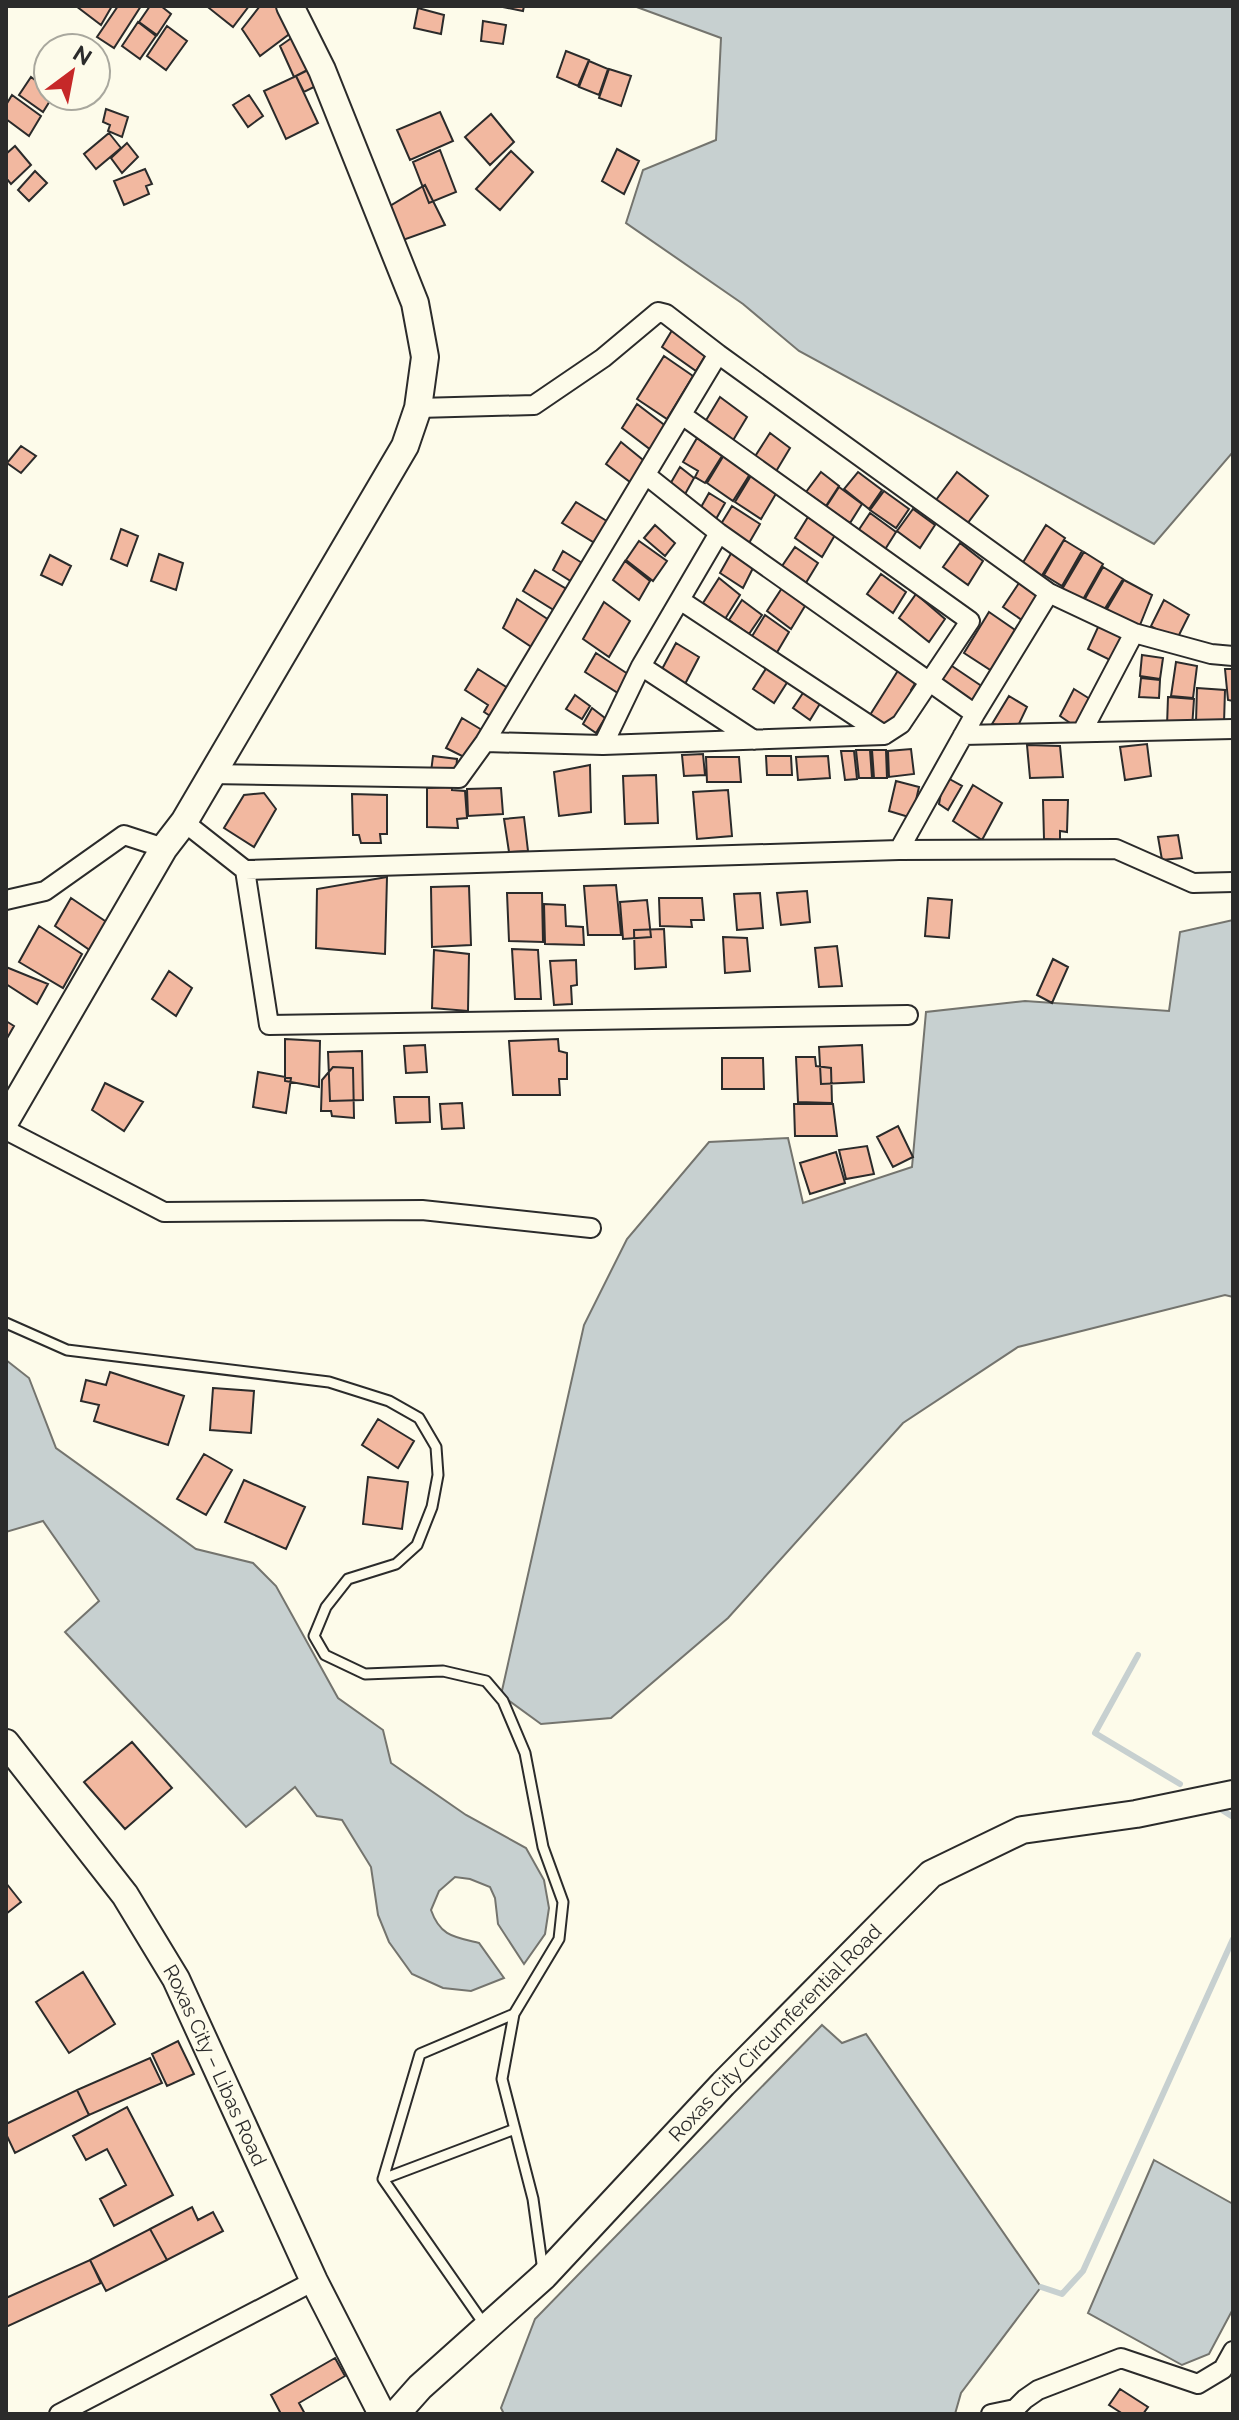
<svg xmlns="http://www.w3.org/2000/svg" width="1239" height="2420" font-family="Raleway,sans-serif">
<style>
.water{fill:#c7d0d0;stroke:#74746e;stroke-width:2}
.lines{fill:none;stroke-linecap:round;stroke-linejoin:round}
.stream{stroke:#c7d0d0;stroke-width:6}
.building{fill:#f2b8a0;stroke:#2b2b2b;stroke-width:2}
.lane-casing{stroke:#2b2b2b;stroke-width:13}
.street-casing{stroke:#2b2b2b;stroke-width:22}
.secondary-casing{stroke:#2b2b2b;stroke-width:30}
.lane{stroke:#fdfbea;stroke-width:9}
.street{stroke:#fdfbea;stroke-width:18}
.secondary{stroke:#fdfbea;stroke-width:26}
.labels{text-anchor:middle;stroke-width:6;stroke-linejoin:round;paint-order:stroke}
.street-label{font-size:20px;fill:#2b2b2b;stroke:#fdfbea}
</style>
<rect width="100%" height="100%" fill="#fdfbea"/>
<path class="water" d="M634 6H1233V452L1154 544 799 351 743 304 626 223 643 170 716 140 721 38Z
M1233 920V1297L1225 1295 1018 1347 903 1423 728 1618 611 1718 541 1724 501 1695 584 1325 627 1239 709 1142 788 1138 803 1203 912 1167 926 1012 1025 1001 1169 1011 1180 932Z
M6 1360 29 1378 56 1448 196 1549 253 1563 276 1586 338 1698 383 1730 391 1763 466 1815 526 1848 544 1880 549 1908 545 1934 524 1964 498 1924 495 1898 490 1887 470 1879 455 1877 439 1891 431 1910C440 1936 454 1937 479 1943L504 1978 471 1991 443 1988 412 1974 389 1942 378 1915 371 1867 342 1820 317 1816 295 1787 246 1827 65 1632 99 1601 43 1521 6 1532Z
M822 2025 842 2043 866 2034 1041 2287 961 2393 955 2414H504L501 2408 535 2319Z
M1154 2160 1233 2204V2309L1209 2354 1182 2365 1088 2313Z"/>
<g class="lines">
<path class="stream" d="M1138 1655 1095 1733 1180 1784
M1222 1810 1233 1817
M1041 2287 1062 2294 1083 2271 1233 1939"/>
</g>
<path class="building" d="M76 6H112L101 25Z
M118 6H141L114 48 97 37Z
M150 6H161L171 14 157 35 139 22Z
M211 6H249L233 27 209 8Z
M260 6H277L296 29 260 56 242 29Z
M498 6H524L523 11Z
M418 8 444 15 441 34 414 28Z
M483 21 506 25 503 44 481 41Z
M138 22 156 36 140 59 122 46Z
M167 26 187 41 166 70 147 56Z
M300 32 315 66 294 77 280 46Z
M50 43 57 48H48V75L36 67Z
M566 51 589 60 578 86 557 77Z
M589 61 608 69 599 95 579 87Z
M316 66 324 82 304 92 296 76Z
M609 69 631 76 621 106 599 98Z
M296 76 318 123 286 139 264 91Z
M31 77 48 90V96H53L43 112 19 95Z
M12 95 41 116 29 136 6 119V105Z
M249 95 263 116 248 127 233 105Z
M106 109 128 117 122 137 108 131 110 125 103 122Z
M440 112 453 141 410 160 397 130Z
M491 114 514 142 490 165 465 137Z
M109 133 121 148 96 169 84 154Z
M127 143 138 157 122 173 111 158Z
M15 146 31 165 11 184 6 178V154Z
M617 149 639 161 624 194 602 181Z
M440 150 456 192 429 203 413 162Z
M511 151 533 172 500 210 476 189Z
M145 169 152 184 146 186 149 194 124 205 114 181Z
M35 171 47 183 29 201 18 190Z
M425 185 445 225 403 240 390 206Z
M674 327 708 351 696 371 662 347Z
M664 356 693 376 667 419 637 399Z
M720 397 747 417 732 442 705 422Z
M637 404 667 427 651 450 622 428Z
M770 433 790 448 775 473 754 458Z
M697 438 722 456 705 483 695 477 698 471 683 462Z
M621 442 648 464 634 485 606 464Z
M21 446 36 456 21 473 7 463Z
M724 455 750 474 733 501 707 483Z
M680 467 694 478 684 496 669 486Z
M821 472 839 486 826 506 806 492Z
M858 472 882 490 869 509 844 489Z
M957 472 988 496 967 524 936 500Z
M752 474 777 492 761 519 735 502Z
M839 487 862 504 850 523 826 507Z
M884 491 909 509 896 528 870 510Z
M709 493 725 503 716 519 700 509Z
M576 502 610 523 598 545 562 523Z
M732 506 760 524 749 543 721 524Z
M913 509 935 525 920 548 897 531Z
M870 513 896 532 884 551 858 531Z
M808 517 835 535 822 557 795 538Z
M655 525 675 543 665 556 644 538Z
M1046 525 1065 538 1041 577 1022 564Z
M121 529 138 536 127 566 111 559Z
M1064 540 1082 551 1062 586 1044 575Z
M639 541 667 561 653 581 626 560Z
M960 543 983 561 968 585 943 567Z
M795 547 818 563 804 586 780 569Z
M733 550 755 564 743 588 720 573Z
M563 551 587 566 577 585 553 570Z
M1084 552 1103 564 1081 603 1061 591Z
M159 554 183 563 176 590 151 581Z
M50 555 71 566 62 585 41 575Z
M625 561 650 581 639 600 613 580Z
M1103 567 1123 579 1101 615 1082 604Z
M535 570 568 590 557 612 523 591Z
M881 574 906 592 893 613 867 594Z
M719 578 740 595 725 619 703 603Z
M1124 580 1152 595 1138 630 1104 614Z
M1019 583 1044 601 1029 625 1003 607Z
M782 588 805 606 791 629 767 611Z
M916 594 945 619 929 642 899 618Z
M517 599 549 620 533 648 503 628Z
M742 600 762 615 749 634 729 620Z
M1164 600 1189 615 1176 641 1151 626Z
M604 602 630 621 609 657 583 639Z
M989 612 1018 632 995 673 964 653Z
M765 615 789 632 776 654 751 638Z
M1099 625 1123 637 1112 661 1088 649Z
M676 643 699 657 684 686 661 671Z
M596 653 631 676 621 695 585 672Z
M1142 655 1163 658 1160 679 1140 676Z
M946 662 983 687 971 706 935 681Z
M1176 662 1197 666 1193 698 1171 696Z
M767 667 788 681 774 703 753 689Z
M478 669 511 690 495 719 484 712 488 705 465 690Z
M899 669 916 682 911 690 917 694 888 728 870 715Z
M1225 669H1233V701L1228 700Z
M1141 678 1160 680 1159 698 1139 697Z
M1197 688 1225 690 1224 723 1196 722Z
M1074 689 1090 699 1076 727 1060 716Z
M805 690 821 702 810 720 793 708Z
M575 695 590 706 582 719 566 709Z
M1009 696 1027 707 1017 728 992 724Z
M1168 697 1194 699 1192 728 1167 726Z
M592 708 605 718 596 733 583 724Z
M462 718 482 730 466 758 446 748Z
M1147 744 1151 776 1125 780 1120 747Z
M1027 745 1060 746 1063 777 1030 778Z
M911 749 914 774 889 777 888 751Z
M856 750H870L872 778H859Z
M872 750H886L887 778H874Z
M841 751H854L857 779 845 780Z
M703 754 705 775 684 776 682 755Z
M433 756 457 759 456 774 431 772Z
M766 756H791L792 775H767Z
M828 756 830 778 798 780 796 757Z
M706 757H739L741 782H707Z
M590 765 591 812 559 816 554 772Z
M656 775 658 823 625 824 623 776Z
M944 776 962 786 948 810 939 804Z
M896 781 919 787 912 818 889 811Z
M973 785 1002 803 982 840 953 821Z
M452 787V790L465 791 467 818 457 819 458 828 427 827V788Z
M501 788 503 814 468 816 467 789Z
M728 790 732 836 697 839 693 792Z
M264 793 276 809 254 847 224 828 244 795Z
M352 794 387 795V834H380L381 843H361L359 835H353Z
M1043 800H1068L1067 832 1060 831V840L1044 839Z
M524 817 528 851 509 852 504 819Z
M1178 835 1182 858 1162 860 1158 837Z
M387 877 385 954 316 948 317 889Z
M616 885 621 935H588L584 886Z
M469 886 471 945 432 947 431 887Z
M807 891 810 922 781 925 777 893Z
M507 893H542L543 942 509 941Z
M760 893 763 928 737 930 734 894Z
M71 898 111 925 94 953 55 926Z
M659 898H702L704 920H691L692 927 660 926Z
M928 898 952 900 949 938 925 936Z
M647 900 651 937 623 939 620 902Z
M544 904 565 905 566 926 583 927 584 945 545 944Z
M39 926 82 954 63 988 19 962Z
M664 929 666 967 635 969 634 930Z
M723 937 747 938 750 971 725 973Z
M837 946 842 986 819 987 815 948Z
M512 949 538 950 541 999H515Z
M434 950 469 954 468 1011 432 1008Z
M1053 959 1068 967 1052 1003 1037 995Z
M576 960 577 985 571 986 572 1004 554 1005 550 961Z
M6 967 48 984 37 1004 6 984Z
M169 971 192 988 176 1016 152 999Z
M6 1021 14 1026 6 1040Z
M285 1039 320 1041 319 1087 285 1081Z
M558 1039 559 1051 567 1053V1079H559L560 1095H513L509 1041Z
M425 1045 427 1072 406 1073 404 1046Z
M862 1045 864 1082 821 1084 819 1047Z
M362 1051 363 1100 330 1101 328 1052Z
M796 1057H815L816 1066 831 1068 832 1103 798 1102Z
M722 1058H763L764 1089H722Z
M333 1067 353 1068 354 1118 332 1116 331 1111H321L322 1080Z
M258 1072 291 1078 286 1113 253 1107Z
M105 1083 143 1102 124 1131 92 1110Z
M394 1097H429L430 1122 396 1123Z
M462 1103 464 1128 442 1129 440 1104Z
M794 1104H833L837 1136H795Z
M898 1126 913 1157 893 1167 877 1137Z
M867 1146 874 1174 846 1179 839 1150Z
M836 1152 845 1183 810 1194 800 1163Z
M110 1372 184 1396 168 1445 94 1421 99 1405 81 1401 86 1380 106 1385Z
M213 1388 254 1391 251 1433 210 1430Z
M378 1419 414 1441 398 1468 362 1445Z
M204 1454 232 1470 206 1515 177 1499Z
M368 1477 408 1482 402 1529 363 1524Z
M244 1480 305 1507 286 1549 225 1522Z
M132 1742 172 1788 125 1829 84 1782Z
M6 1883 21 1902 6 1914Z
M83 1972 115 2024 69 2053 36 2002Z
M178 2041 194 2074 167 2086 152 2054Z
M150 2058 162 2083 89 2115 77 2090Z
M77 2090 89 2115 15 2153 6 2134V2124Z
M127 2107 173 2195 114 2226 100 2199 126 2185 107 2149 86 2160 73 2136Z
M192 2207 198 2220 213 2212 223 2231 167 2260 150 2229Z
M150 2229 167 2260 106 2291 90 2260Z
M90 2260 101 2283 6 2327V2298Z
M335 2358 345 2376 299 2403 305 2414H281L271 2395Z
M1120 2389 1148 2407 1143 2414H1123L1109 2405Z"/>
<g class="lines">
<g class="lane-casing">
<path id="lane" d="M6 1323 67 1350 329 1382 389 1401 419 1418 436 1447 438 1475 432 1507 417 1545 396 1564 348 1579 326 1607 314 1636 325 1655 365 1674 443 1671 486 1681 503 1701 525 1753 543 1847 563 1902 559 1939 514 2014 502 2079 533 2199 543 2271
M383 2179 515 2129
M484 2324 383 2179 420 2054 514 2014"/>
</g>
<g class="street-casing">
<path id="street" d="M418 408 534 405 603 358 658 312 666 314 718 354
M646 475 719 533 975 714
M680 600 884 735
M641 666 754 740
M1082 732 1134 633
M963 735 1233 729
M485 742 603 745 884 735 901 724 970 621 682 415
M603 745 641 666 719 533
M210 774 459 778 485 742 718 354 1049 593 1134 633 1211 654 1233 656
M184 822 245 870 899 850 1116 849 1193 883 1233 882
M899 850 975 714 1049 593
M245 870 269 1025 908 1015
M6 900 45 891 124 835 164 848
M6 1130 164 1212 422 1210 591 1228
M59 2414 314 2281
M991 2414 1015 2409 1025 2399 1038 2390 1121 2358 1198 2384 1223 2369 1233 2351"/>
</g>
<g class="secondary-casing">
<g id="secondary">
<path d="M6 1120 164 848 184 822 405 446 418 408 425 357 415 303 322 70 290 6"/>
<path id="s1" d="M6 1743 125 1895 176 1979 314 2281 382 2414"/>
<path id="s2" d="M396 2414 420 2387 544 2276 723 2084 931 1874 1022 1830 1136 1814 1233 1794"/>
</g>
</g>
<use href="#lane" class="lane"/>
<use href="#street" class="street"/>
<use href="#secondary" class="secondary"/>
</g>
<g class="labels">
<g class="street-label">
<text dy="7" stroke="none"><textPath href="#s2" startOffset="538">Roxas City Circumferential Road</textPath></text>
<text dy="7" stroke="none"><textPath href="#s1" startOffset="386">Roxas City – Libas Road</textPath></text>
</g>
</g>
<rect width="1239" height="2420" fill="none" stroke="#2b2b2b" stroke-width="16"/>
<g transform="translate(72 72) rotate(32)"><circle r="38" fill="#fdfbea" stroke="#a9a89e" stroke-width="2"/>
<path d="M0-6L14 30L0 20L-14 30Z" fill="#c62828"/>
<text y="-12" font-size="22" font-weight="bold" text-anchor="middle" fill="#2b2b2b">N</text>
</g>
</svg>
